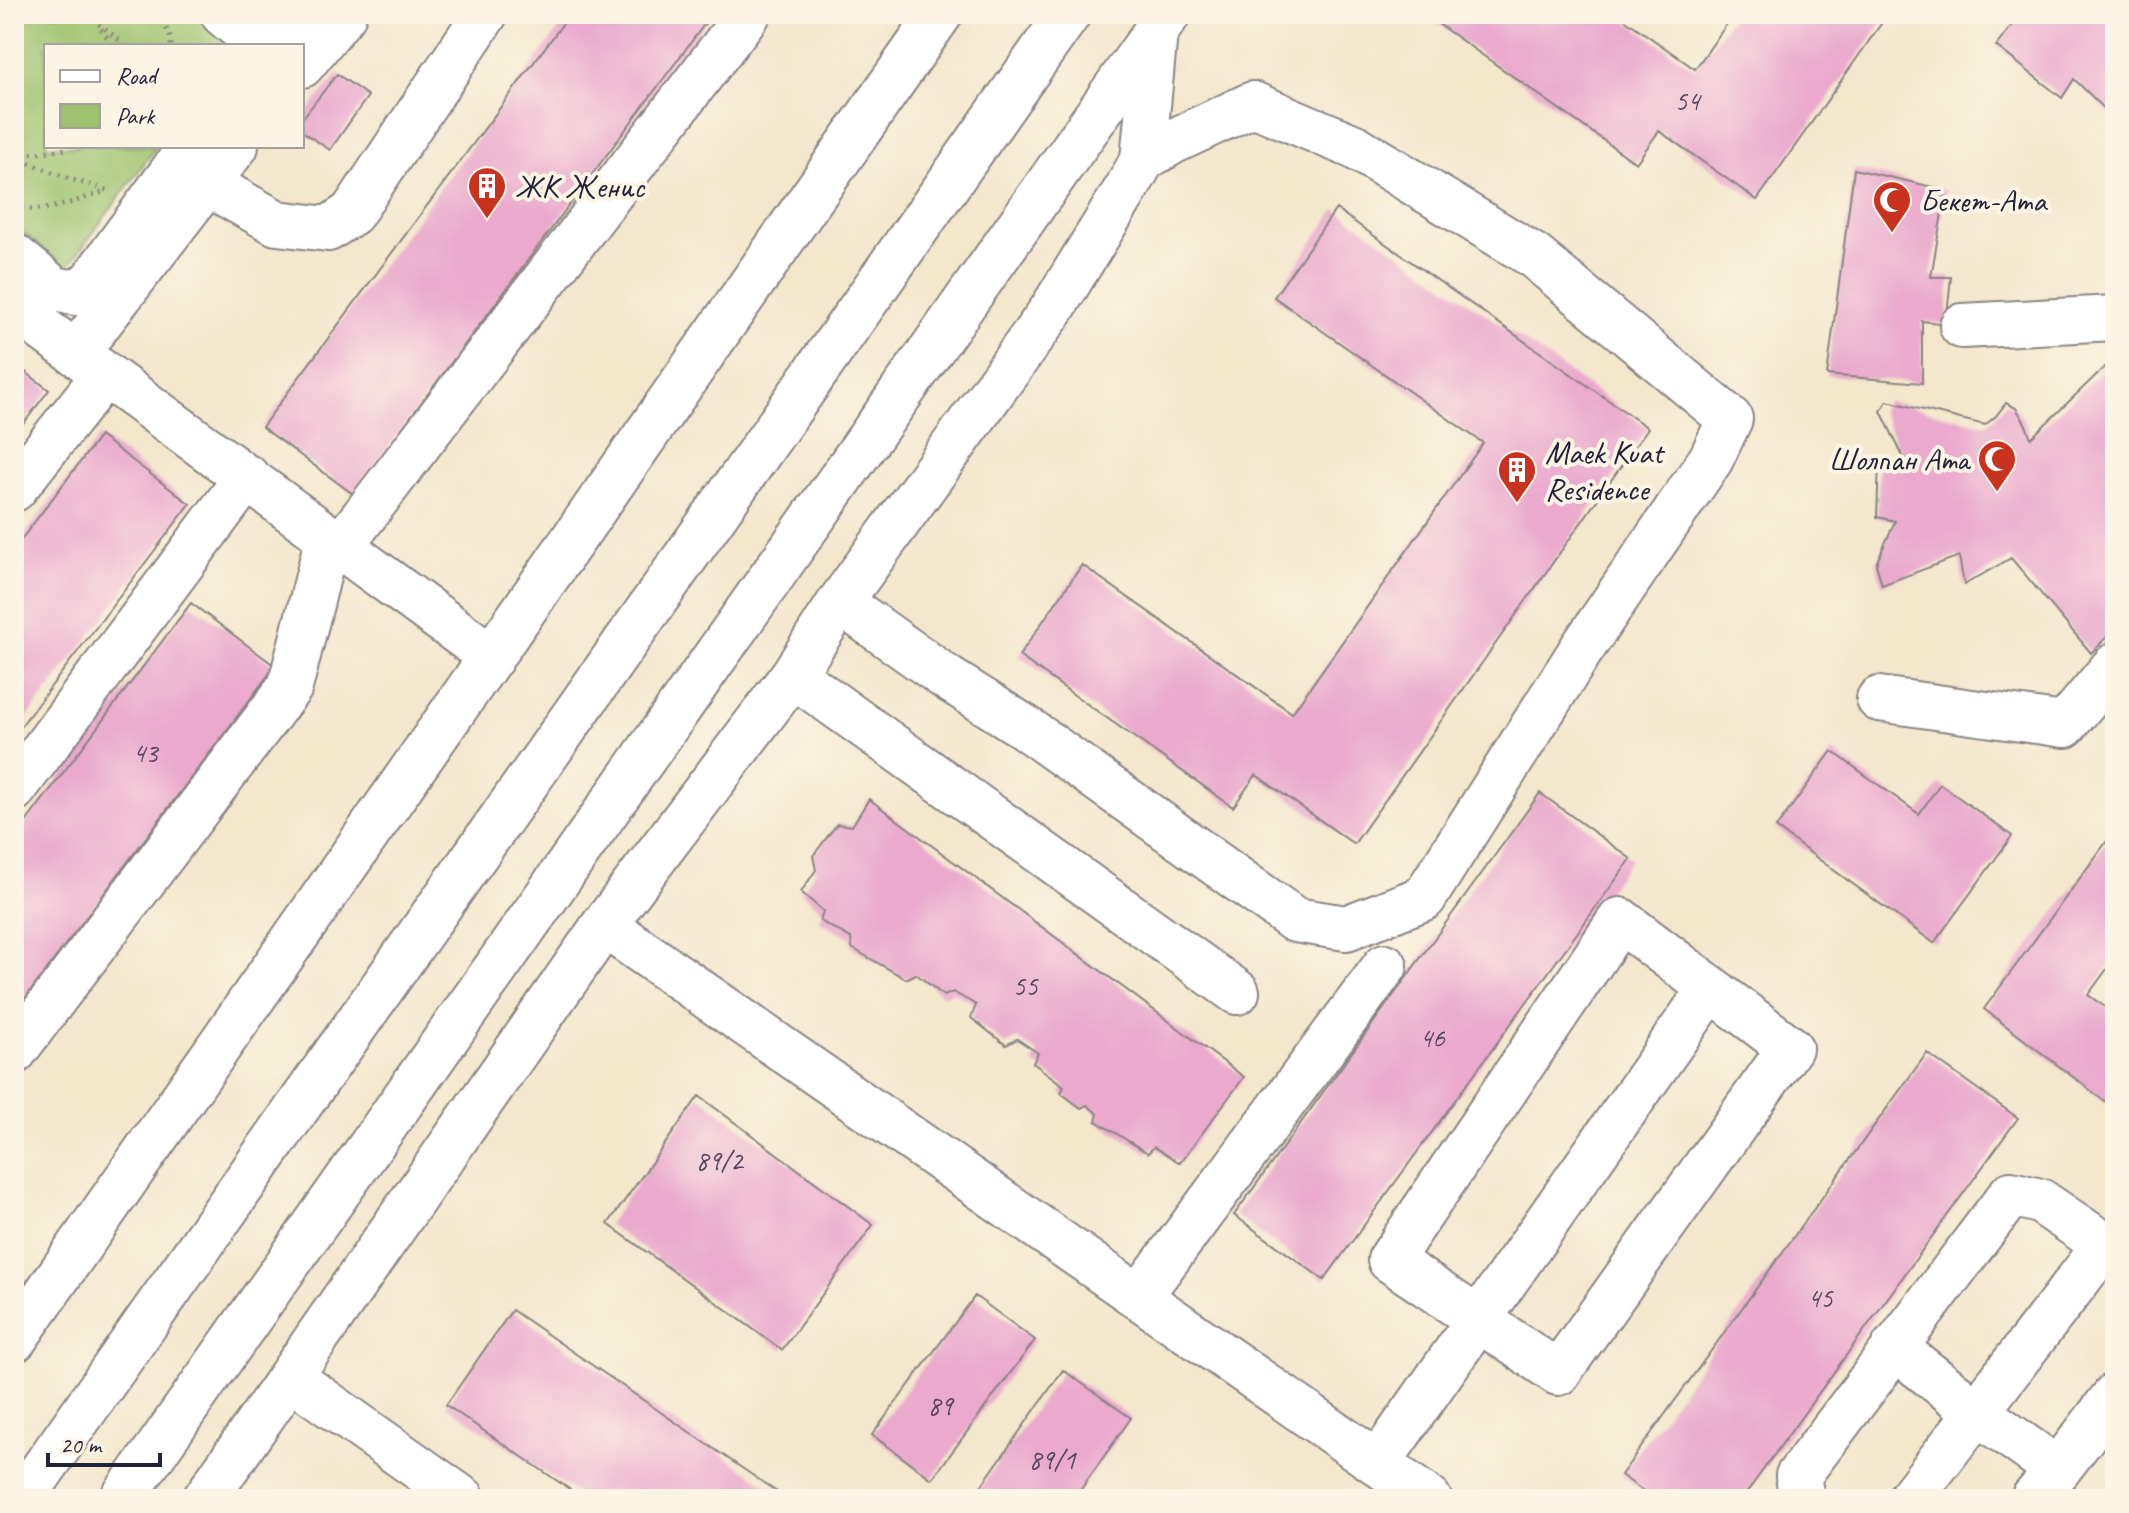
<svg xmlns="http://www.w3.org/2000/svg" width="2129" height="1513" font-family="Caveat,sans-serif">
<style>
.green{fill:#9dc26d;stroke:#607254;stroke-width:2}
.building{fill:#eaa9cd}
.lines{fill:none;stroke-linecap:round;stroke-linejoin:round}
.minor-casing{stroke:#8a8484;stroke-width:48}
.major-casing{stroke:#8a8484;stroke-width:48}
.path{stroke:#8a8484;stroke-width:5;stroke-dasharray:2 6;stroke-linecap:butt}
.minor{stroke:#fff;stroke-width:44}
.major{stroke:#fff;stroke-width:44}
.labels{text-anchor:middle;stroke-width:8;stroke-linejoin:round;paint-order:stroke}
.number-label{font-size:28px;fill:#544460}
.poi-label{font-size:32px;fill:#22223b;stroke:#fcf5e5;text-anchor:start}
</style>
<rect width="100%" height="100%" fill="#fcf5e5"/>
<filter id="ink" filterUnits="userSpaceOnUse"><feTurbulence type="fractalNoise" baseFrequency=".0125" numOctaves="2"/><feDisplacementMap in="SourceGraphic" scale="16" xChannelSelector="R" yChannelSelector="G"/><feConvolveMatrix kernelMatrix="1 2 1 2 8 2 1 2 1" color-interpolation-filters="sRGB"/></filter>
<filter id="wash" filterUnits="userSpaceOnUse"><feTurbulence type="fractalNoise" baseFrequency=".006" numOctaves="4" result="noise"/><feDisplacementMap in="SourceGraphic" scale="32" xChannelSelector="R" yChannelSelector="G"/><feGaussianBlur stdDeviation="1.8" result="paint"/><feColorMatrix in="noise" values="0 0 0 0 0 0 0 0 0 0 0 0 0 0 0 0 0 1.4 0 .05"/><feComposite in="paint" operator="in"/></filter>
<g filter="url(#wash)">
<rect width="100%" height="100%" fill="#f3e7cc"/>
<path class="green" d="M14 14H205L230 46H46V146H157L67 268 14 226Z"/>
<g id="blocks">
<path class="building" d="M570 14H712L353 494 262 427Z
M1424 14H1617L1695 69 1734 14H1888L1757 200 1659 131 1636 163Z
M2021 14H2115V119L2074 79 2062 98 1996 46Z
M337 74 368 96 330 150 302 131V119Z
M1854 169 1946 190 1931 277H1951L1946 324 1922 321V383L1827 375Z
M1336 209 1648 428 1354 844 1256 775 1233 807 1019 656 1082 565 1292 713 1483 443 1274 297Z
M2115 357V629L2091 653 2011 558 1964 585 1959 556 1882 585 1876 564 1895 521 1877 517 1879 460 1909 469 1881 411 1887 401 1985 425 1996 416 2006 403 2016 408 2025 423 2031 438Z
M14 363 49 390 14 436Z
M100 436 190 504 14 735V549Z
M191 603 275 666 14 1013V838Z
M1832 751 1919 814 1940 784 2012 836 1934 943 1776 828Z
M1540 793 1631 859 1324 1280 1234 1215Z
M869 799 1244 1077 1180 1163 1154 1147 1148 1153 1096 1121 1098 1114 1087 1105 1081 1108 1061 1093 1064 1086 1033 1063 1038 1053 1017 1039 1006 1045 971 1018 976 1005 953 992 944 996 916 974 906 979 852 948 851 938 820 921 823 911 801 892 816 870 813 856 837 824 852 826Z
M2115 830V958L2088 995 2115 1014V1109L1984 1009Z
M1927 1053 2018 1118 1742 1499H1654L1621 1475Z
M699 1096 873 1225 782 1350 608 1224Z
M975 1296 1035 1340 932 1479 872 1435Z
M512 1310 787 1499H584L446 1405Z
M1063 1370 1131 1418 1074 1499H972Z"/>
</g>
</g>
<g filter="url(#ink)">
<use href="#blocks" fill-opacity="0" stroke="#8a8484" stroke-width="2"/>
<g class="lines">
<g class="minor-casing">
<path id="minor" d="M223 14 262 46
M265 46 289 14
M302 65 344 14
M206 183 277 223 328 229 352 213 485 14
M14 256 54 289 76 293 91 282 191 146
M14 308 492 657
M1962 326 2115 318
M76 353 236 146
M14 489 105 374
M341 546 748 14
M840 602 947 678 1026 728 1295 920 1346 928 1424 898 1581 650 1711 459 1730 419 1534 256 1355 147 1253 104 1174 141 1143 159
M793 675 1237 992
M1879 699 2065 725 2115 665
M14 789 247 477
M1620 920 1790 1048 1558 1373 1390 1260Z
M604 925 1429 1499
M14 1052 290 687 328 537
M1139 1297 1385 966
M14 1340 940 14
M1894 1347 1977 1412 2058 1470
M290 1377 463 1499
M1378 1463 1710 989
M205 1499 604 925 793 675 840 602 1051 311 1127 188 1143 159 1155 32
M1802 1499 1798 1476 2011 1194 2040 1201 2115 1252
M1910 1499 2105 1245
M2033 1499 2058 1470 2115 1395"/>
</g>
<g class="major-casing">
<path id="major" d="M22 1499 1068 14
M122 1499 1168 14"/>
</g>
<path class="path" d="M86 14 119 40 123 46
M159 14 171 38V46
M101 29 107 37 109 46
M15 156 66 149 70 146
M14 157 70 179 107 190
M14 207C43 215 78 200 106 191"/>
<use href="#minor" class="minor"/>
<use href="#major" class="major"/>
</g>
</g>
<defs>
<g id="building-pin" transform="scale(2)"><path d="M0 17L-7.5 6A9.5 9.5 0 1 1 7.5 6Z" fill="#c8321e" stroke="#fcf5e5"/><path d="M-4-6H4V6H1V3H-1V6H-4ZM-2.5-4.3h1.7v1.8h-1.7ZM.8-4.3h1.7v1.8H.8ZM-2.5-1h1.7V.8h-1.7ZM.8-1h1.7V.8H.8Z" fill="#fff"/></g>
<g id="mosque-pin" transform="scale(2)"><path d="M0 17L-7.5 6A9.5 9.5 0 1 1 7.5 6Z" fill="#c8321e" stroke="#fcf5e5"/><path d="M3.5-4.9A6 6 0 1 0 3.5 4.9A5 5 0 1 1 3.5-4.9Z" fill="#fff"/></g>
</defs>
<g fill-rule="evenodd">
<use href="#building-pin" x="487" y="186"/>
<use href="#mosque-pin" x="1892" y="200"/>
<use href="#mosque-pin" x="1997" y="459"/>
<use href="#building-pin" x="1517" y="470"/>
</g>
<g class="labels">
<g class="number-label">
<text x="1687" y="110">54</text>
<text x="145" y="762">43</text>
<text x="1025" y="995">55</text>
<text x="1432" y="1047">46</text>
<text x="719" y="1170">89/2</text>
<text x="1820" y="1307">45</text>
<text x="940" y="1415">89</text>
<text x="1052" y="1469">89/1</text>
</g>
<g class="poi-label">
<text x="515" y="197">ЖК Женис</text>
<text x="1920" y="211">Бекет-Ата</text>
<text x="1545" y="463">Maek Kuat<tspan x="1545" dy="37">Residence</tspan></text>
<text x="1969" y="470" text-anchor="end">Шолпан Ата</text>
</g>
</g>
<rect width="2129" height="1513" fill="none" stroke="#fcf5e5" stroke-width="48"/>
<rect x="44" y="44" width="260" height="104" fill="#fcf5e5" stroke="#a5a1a1" stroke-width="2"/>
<rect x="60" y="70" width="40" height="12" fill="#ffffff" stroke="#a5a1a1" stroke-width="2"/>
<text x="116" y="84" font-size="24" fill="#22223b">Road</text>
<rect x="60" y="104" width="40" height="24" fill="#9dc26d" stroke="#a5a1a1" stroke-width="2"/>
<text x="116" y="124" font-size="24" fill="#22223b">Park</text>
<path d="M48 1453v12h112v-12" fill="none" stroke="#22223b" stroke-width="4"/>
<text x="60" y="1453" font-size="24" fill="#22223b" stroke="#fcf5e5" stroke-width="6" paint-order="stroke">20 m</text>
</svg>
